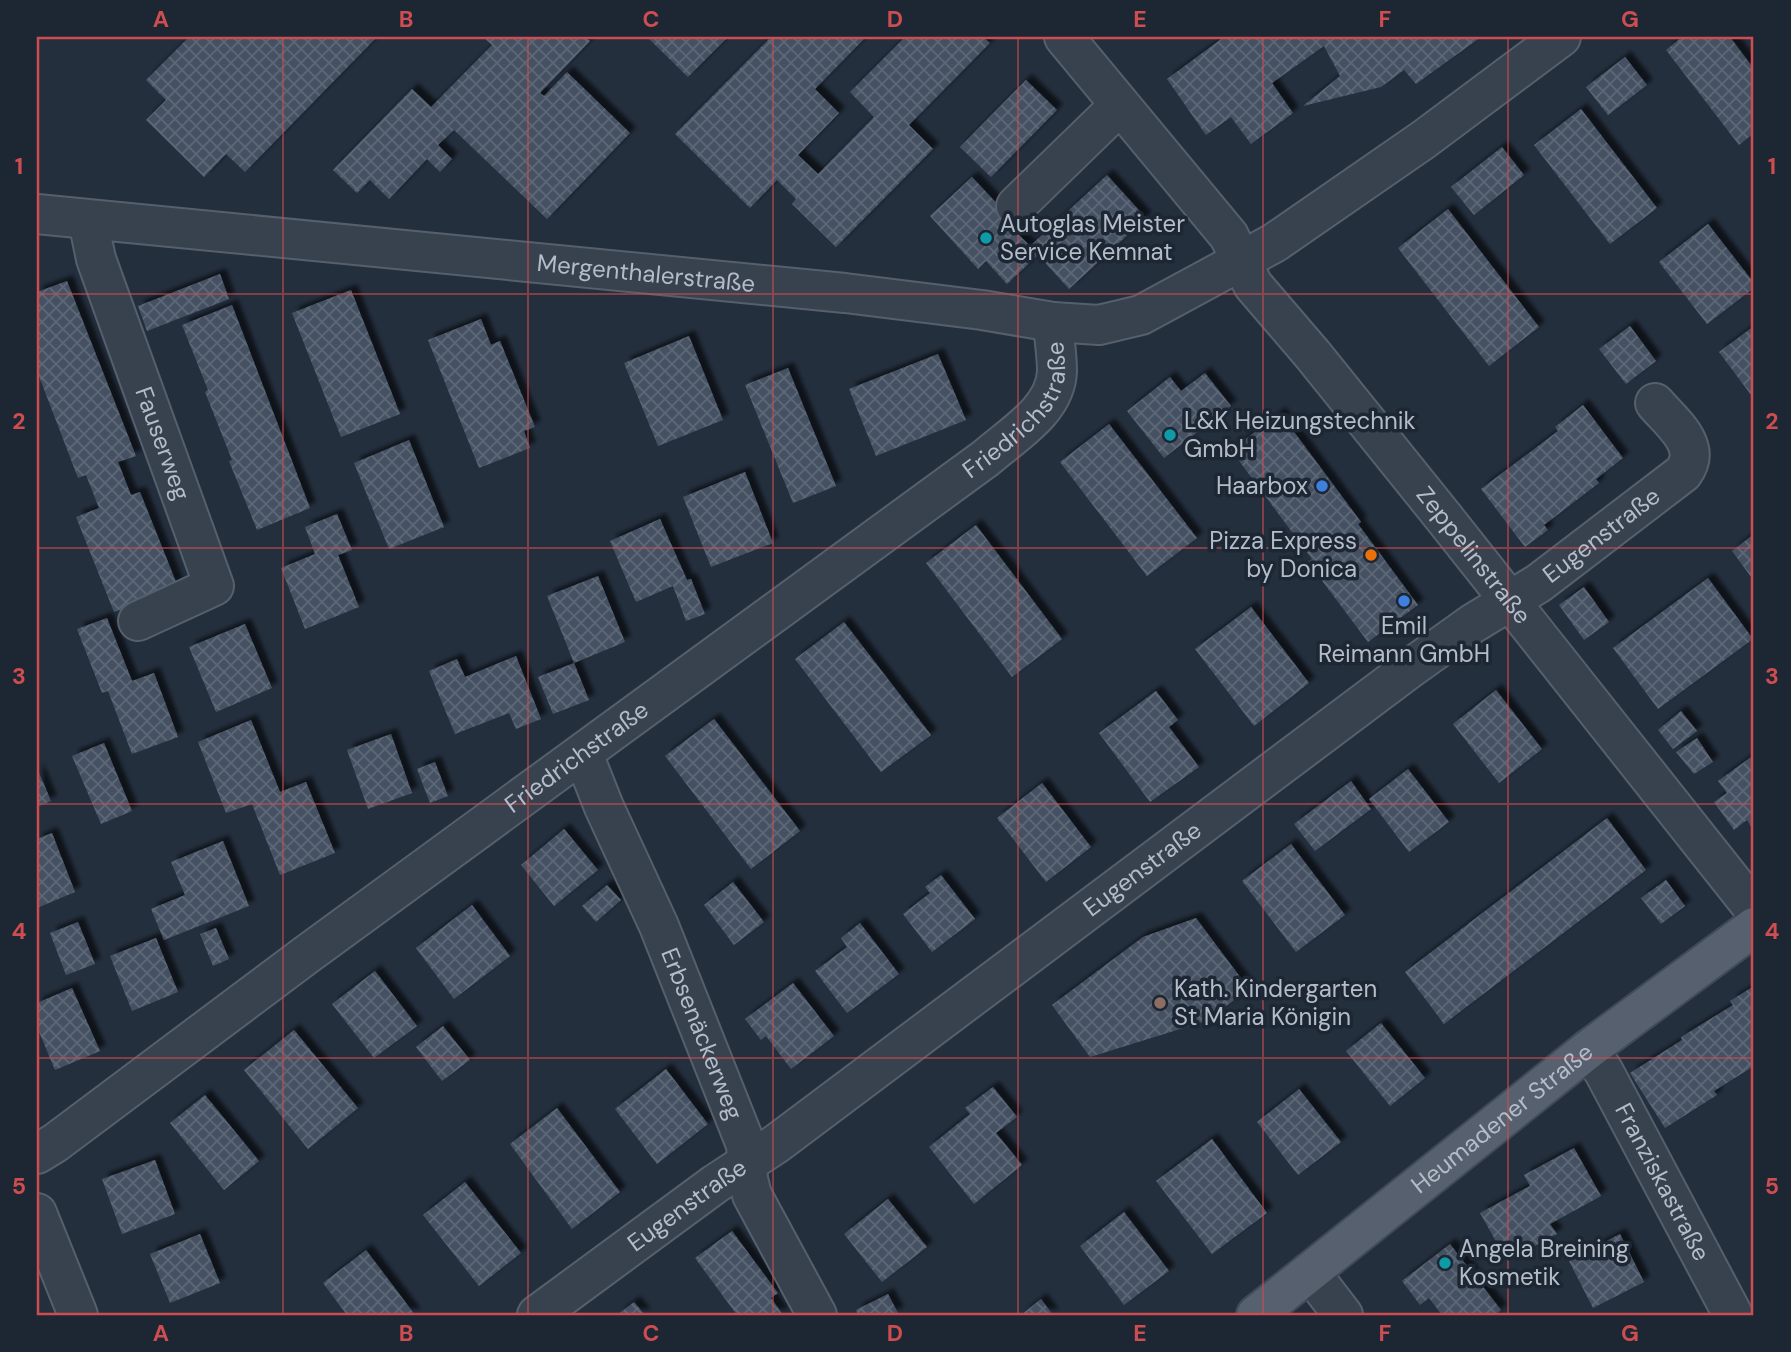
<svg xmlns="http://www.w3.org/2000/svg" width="1791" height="1352" font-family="'DM Sans',sans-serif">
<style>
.building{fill:url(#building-cross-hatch);filter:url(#shadow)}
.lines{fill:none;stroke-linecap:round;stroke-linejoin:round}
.minor-casing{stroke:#565f6c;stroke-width:42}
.major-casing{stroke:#414a57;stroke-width:42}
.minor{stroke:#38414e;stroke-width:38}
.major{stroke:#56606e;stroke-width:38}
.grid{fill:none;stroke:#ce4d50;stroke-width:2;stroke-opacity:0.55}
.culture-dot{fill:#0f9aa8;stroke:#1d2633;stroke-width:2.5}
.shop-dot{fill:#3f7fe0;stroke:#1d2633;stroke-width:2.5}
.food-dot{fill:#e8710a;stroke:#1d2633;stroke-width:2.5}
.education-dot{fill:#8d6e63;stroke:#1d2633;stroke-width:2.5}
.labels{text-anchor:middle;stroke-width:7;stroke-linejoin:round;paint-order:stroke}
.poi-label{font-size:24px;fill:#b4bcc9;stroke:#1d2633;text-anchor:start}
.street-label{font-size:24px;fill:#b4bcc9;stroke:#1d2633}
.neatline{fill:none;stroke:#ce4d50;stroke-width:2.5}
.grid-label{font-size:23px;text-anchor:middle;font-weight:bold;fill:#ce4d50}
</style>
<defs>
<pattern id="building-cross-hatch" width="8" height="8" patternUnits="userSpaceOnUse" patternTransform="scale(1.75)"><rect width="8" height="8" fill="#455162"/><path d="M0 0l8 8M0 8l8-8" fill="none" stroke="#5d6877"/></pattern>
<filter id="shadow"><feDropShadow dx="6" dy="-6" stdDeviation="2" flood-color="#0009"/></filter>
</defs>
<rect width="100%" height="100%" fill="#242f3e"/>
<path class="building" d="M189 37H377L245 172 226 154 204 177 146 120 166 100 146 80Z
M483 37H586L590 41 540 93 544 96 567 72 630 133 547 219 454 130 438 145 452 159 440 172 427 159 389 199 370 180 357 193 333 170 412 89 431 107 492 45Z
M647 37H728L688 77Z
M771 37H866L815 89 839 113 798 155 818 174 874 117 850 92 905 37H983L990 43 909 125 933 149 836 247 792 204 796 199 777 180 750 208 675 134Z
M1224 37H1481L1416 84 1404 70 1381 87 1303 106 1340 76 1324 46 1272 83 1293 113 1251 144 1231 117 1206 135 1167 79Z
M1682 37H1730L1754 69V133L1739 145 1666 50Z
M1625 57 1647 85 1608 115 1586 87Z
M1026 80 1057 110 991 177 960 147Z
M1581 109 1657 208 1610 244 1534 145Z
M1502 147 1524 175 1474 215 1451 187Z
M1107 175 1146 218 1069 289 1038 255 1007 284 986 261 978 269 930 216 972 177 1018 226 1014 230 1030 246Z
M1448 209 1539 327 1489 366 1398 248Z
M1708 224 1754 283V288L1707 324 1659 262Z
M220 274 229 299 147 331 138 306Z
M67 281 136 456 118 462 131 495 140 492 178 587 114 612 76 517 99 508 86 475 78 478 37 371V292Z
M351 290 400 414 341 437 292 313Z
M232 305 310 508 257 530 229 461 232 460 205 392 208 390 182 325Z
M481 319 491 345 500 341 535 427 524 431 530 448 479 468 428 340Z
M1630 326 1656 361 1626 384 1599 349Z
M1754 326V399L1719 352Z
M689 336 723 420 658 446 624 363Z
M938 354 966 420 876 456 849 389Z
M788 368 836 486 793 503 745 385Z
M1205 373 1231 406 1164 458 1127 411 1170 377 1181 391Z
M1583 405 1623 458 1596 479 1599 483 1544 525 1548 530 1525 547 1481 489 1558 431 1555 427Z
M1280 413 1361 522 1358 524 1418 605 1368 642 1308 562 1312 559 1231 450Z
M1109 424 1197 538 1147 576 1060 462Z
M409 440 444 527 389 549 354 463Z
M745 472 773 543 711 567 683 497Z
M337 514 352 550 338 555 359 607 305 629 281 568 315 554 305 527Z
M660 519 687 580 691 579 705 614 686 621 673 586 636 602 610 541Z
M976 525 1062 639 1012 677 926 563Z
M1754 534V581L1732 551Z
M598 576 625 642 574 663 547 596Z
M1708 578 1753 639 1658 709 1613 648Z
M1584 587 1609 622 1584 640 1559 605Z
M1251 607 1309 683 1254 726 1195 649Z
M107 618 132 681 154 673 178 737 132 754 108 691 102 693 77 629Z
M844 622 931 735 881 772 795 659Z
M245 624 272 688 216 712 189 647Z
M516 656 541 719 516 729 509 713 455 734 429 671 457 659 465 677Z
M574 663 589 700 553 714 538 677Z
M1496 690 1542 749 1499 783 1453 724Z
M1156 691 1178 720 1169 727 1199 767 1150 802 1099 733Z
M1681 711 1697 731 1673 749 1658 730Z
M714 719 800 831 751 869 665 756Z
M251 720 280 792 306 782 335 853 280 875 252 804 226 813 198 742Z
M391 734 412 793 368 809 347 750Z
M1697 738 1713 762 1694 774 1676 752Z
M104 743 132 811 101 824 72 756Z
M1754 755V831L1747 820 1734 830 1714 802 1727 793 1718 781Z
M435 762 448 796 430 803 417 769Z
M37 768 51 801 37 807Z
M1408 769 1449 822 1409 852 1369 799Z
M1351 781 1371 809 1315 851 1294 824Z
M1042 783 1091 847 1046 882 997 818Z
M1607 818 1646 870 1444 1024 1405 972Z
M564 829 598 870 554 906 521 865Z
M52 833 75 892 37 908V839Z
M223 841 249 906 164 940 151 909 185 895 171 862Z
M1291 844 1345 915 1296 952 1242 881Z
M941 875 975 919 932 952 903 914 930 893 925 887Z
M1666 880 1685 906 1661 924 1641 898Z
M733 882 764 922 734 945 704 905Z
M607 885 621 900 596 922 582 906Z
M472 905 510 956 454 999 416 948Z
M1196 918 1249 989 1206 1021 1090 1057 1052 1005 1143 937Z
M78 922 95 964 66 975 50 933Z
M860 923 899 974 847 1013 815 971 847 947 841 938Z
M216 928 229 959 213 966 200 934Z
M156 938 178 992 132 1011 110 956Z
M375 971 417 1026 374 1058 332 1004Z
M793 983 834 1036 791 1069 766 1036 761 1040 745 1019Z
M1754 986V1066L1714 1091 1717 1095 1665 1128 1630 1073 1682 1040 1681 1037 1733 1005 1730 1001Z
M72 988 100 1051 55 1070 37 1027V1003Z
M1381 1023 1425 1078 1390 1106 1346 1051Z
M443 1026 470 1060 442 1081 416 1047Z
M294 1030 358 1108 308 1149 244 1070Z
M666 1069 708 1124 657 1164 615 1109Z
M993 1087 1017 1117 996 1133 1022 1165 974 1204 929 1147 970 1114 965 1108Z
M1299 1089 1341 1142 1298 1175 1257 1122Z
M205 1095 259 1161 224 1190 170 1123Z
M557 1108 620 1192 572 1229 510 1144Z
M1212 1139 1267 1213 1212 1254 1156 1181Z
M1574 1148 1601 1196 1550 1224 1557 1234 1507 1261 1480 1213 1530 1186 1524 1175Z
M155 1160 175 1214 122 1234 102 1179Z
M465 1182 521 1253 479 1286 423 1215Z
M888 1199 927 1247 882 1282 844 1234Z
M1124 1212 1169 1271 1124 1305 1080 1246Z
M732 1231 778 1293 771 1298 783 1315H737L695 1258Z
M200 1234 220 1283 170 1303 150 1254Z
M1620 1234 1644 1282 1593 1308 1569 1261Z
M1450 1244 1501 1310 1495 1315H1442L1429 1298 1420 1305 1402 1281Z
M366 1250 391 1283 415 1315H347L323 1283Z
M888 1294 898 1313 892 1315H858L856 1310Z
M1041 1299 1053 1315H1021Z
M634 1302 645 1315H617Z"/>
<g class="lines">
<g class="minor-casing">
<g id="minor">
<path id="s1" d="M1064 37 1229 236 1253 285 1313 355 1445 519 1754 909"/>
<path d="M1016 206 1120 105"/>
<path id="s2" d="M37 214 845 293 982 310 1053 322 1099 325 1141 315 1274 243 1423 140 1561 37"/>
<path id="s3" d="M88 220 96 259 214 586 138 621"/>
<path id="s4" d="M583 754 604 807 659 926 746 1145 748 1179 752 1195 817 1315"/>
<path id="s5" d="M1589 1049 1604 1072 1733 1315"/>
<path id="s6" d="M37 1154 55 1143 306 955 986 458C1012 435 1056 410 1057 371 1057 355 1054 338 1053 322"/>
<path d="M37 1213 78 1315"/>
<path d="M1310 1272 1343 1315"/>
<path id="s7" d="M537 1315 715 1184 776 1144 1409 669 1472 624 1539 583 1683 473C1703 446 1673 424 1655 403"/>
</g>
</g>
<g class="major-casing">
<g id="major">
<path id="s8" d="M1256 1315 1589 1049 1754 927"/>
</g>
</g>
<use href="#minor" class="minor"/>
<use href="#major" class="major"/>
</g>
<path class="grid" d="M283 37V1315M528 37V1315M773 37V1315M1018 37V1315M1263 37V1315M1508 37V1315M37 294H1754M37 548H1754M37 804H1754M37 1058H1754"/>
<g class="culture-dot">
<circle cx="986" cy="238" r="7"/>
<circle cx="1170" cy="435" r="7"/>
<circle cx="1445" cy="1263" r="7"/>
</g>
<g class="shop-dot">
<circle cx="1322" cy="486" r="7"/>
<circle cx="1404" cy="601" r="7"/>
</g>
<circle class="food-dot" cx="1371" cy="555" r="7"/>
<circle class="education-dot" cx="1160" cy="1003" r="7"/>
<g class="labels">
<g class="poi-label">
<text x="1000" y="232">Autoglas Meister<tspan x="1000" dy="28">Service Kemnat</tspan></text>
<text x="1184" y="429">L&amp;K Heizungstechnik<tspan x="1184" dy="28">GmbH</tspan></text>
<text x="1308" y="494" text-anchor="end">Haarbox</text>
<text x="1357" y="549" text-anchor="end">Pizza Express<tspan x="1357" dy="28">by Donica</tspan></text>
<text x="1404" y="634" text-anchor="middle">Emil<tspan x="1404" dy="28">Reimann GmbH</tspan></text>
<text x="1174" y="997">Kath. Kindergarten<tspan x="1174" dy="28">St Maria Königin</tspan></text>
<text x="1459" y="1257">Angela Breining<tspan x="1459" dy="28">Kosmetik</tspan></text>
</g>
<g class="street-label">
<text dy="8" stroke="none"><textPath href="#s2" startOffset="612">Mergenthalerstraße</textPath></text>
<text dy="8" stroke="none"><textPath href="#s6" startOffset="1237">Friedrichstraße</textPath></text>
<text dy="8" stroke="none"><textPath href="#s3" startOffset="236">Fauserweg</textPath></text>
<text dy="8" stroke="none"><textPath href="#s7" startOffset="1320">Eugenstraße</textPath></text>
<text dy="8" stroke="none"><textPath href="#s1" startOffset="662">Zeppelinstraße</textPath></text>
<text dy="8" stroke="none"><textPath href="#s6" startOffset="670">Friedrichstraße</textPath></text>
<text dy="8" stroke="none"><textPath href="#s7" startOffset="752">Eugenstraße</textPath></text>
<text dy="8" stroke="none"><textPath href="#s4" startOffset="304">Erbsenäckerweg</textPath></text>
<text dy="8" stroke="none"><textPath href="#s8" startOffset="315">Heumadener Straße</textPath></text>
<text dy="8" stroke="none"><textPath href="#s5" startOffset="152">Franziskastraße</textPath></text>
<text dy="8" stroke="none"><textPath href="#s7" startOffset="186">Eugenstraße</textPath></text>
</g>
</g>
<rect width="1791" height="1352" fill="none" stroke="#1d2633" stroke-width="77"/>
<rect x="38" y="38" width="1714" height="1276" class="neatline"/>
<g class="grid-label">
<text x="161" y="27">A</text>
<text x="406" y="27">B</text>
<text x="651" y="27">C</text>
<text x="895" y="27">D</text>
<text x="1140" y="27">E</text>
<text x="1385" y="27">F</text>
<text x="1630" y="27">G</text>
<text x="19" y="174">1</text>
<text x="1772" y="174">1</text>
<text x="19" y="429">2</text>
<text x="1772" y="429">2</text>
<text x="19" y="684">3</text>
<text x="1772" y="684">3</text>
<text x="19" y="939">4</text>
<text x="1772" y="939">4</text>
<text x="19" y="1194">5</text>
<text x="1772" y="1194">5</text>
<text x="161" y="1341">A</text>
<text x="406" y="1341">B</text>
<text x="651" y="1341">C</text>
<text x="895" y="1341">D</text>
<text x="1140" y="1341">E</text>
<text x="1385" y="1341">F</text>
<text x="1630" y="1341">G</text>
</g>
</svg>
